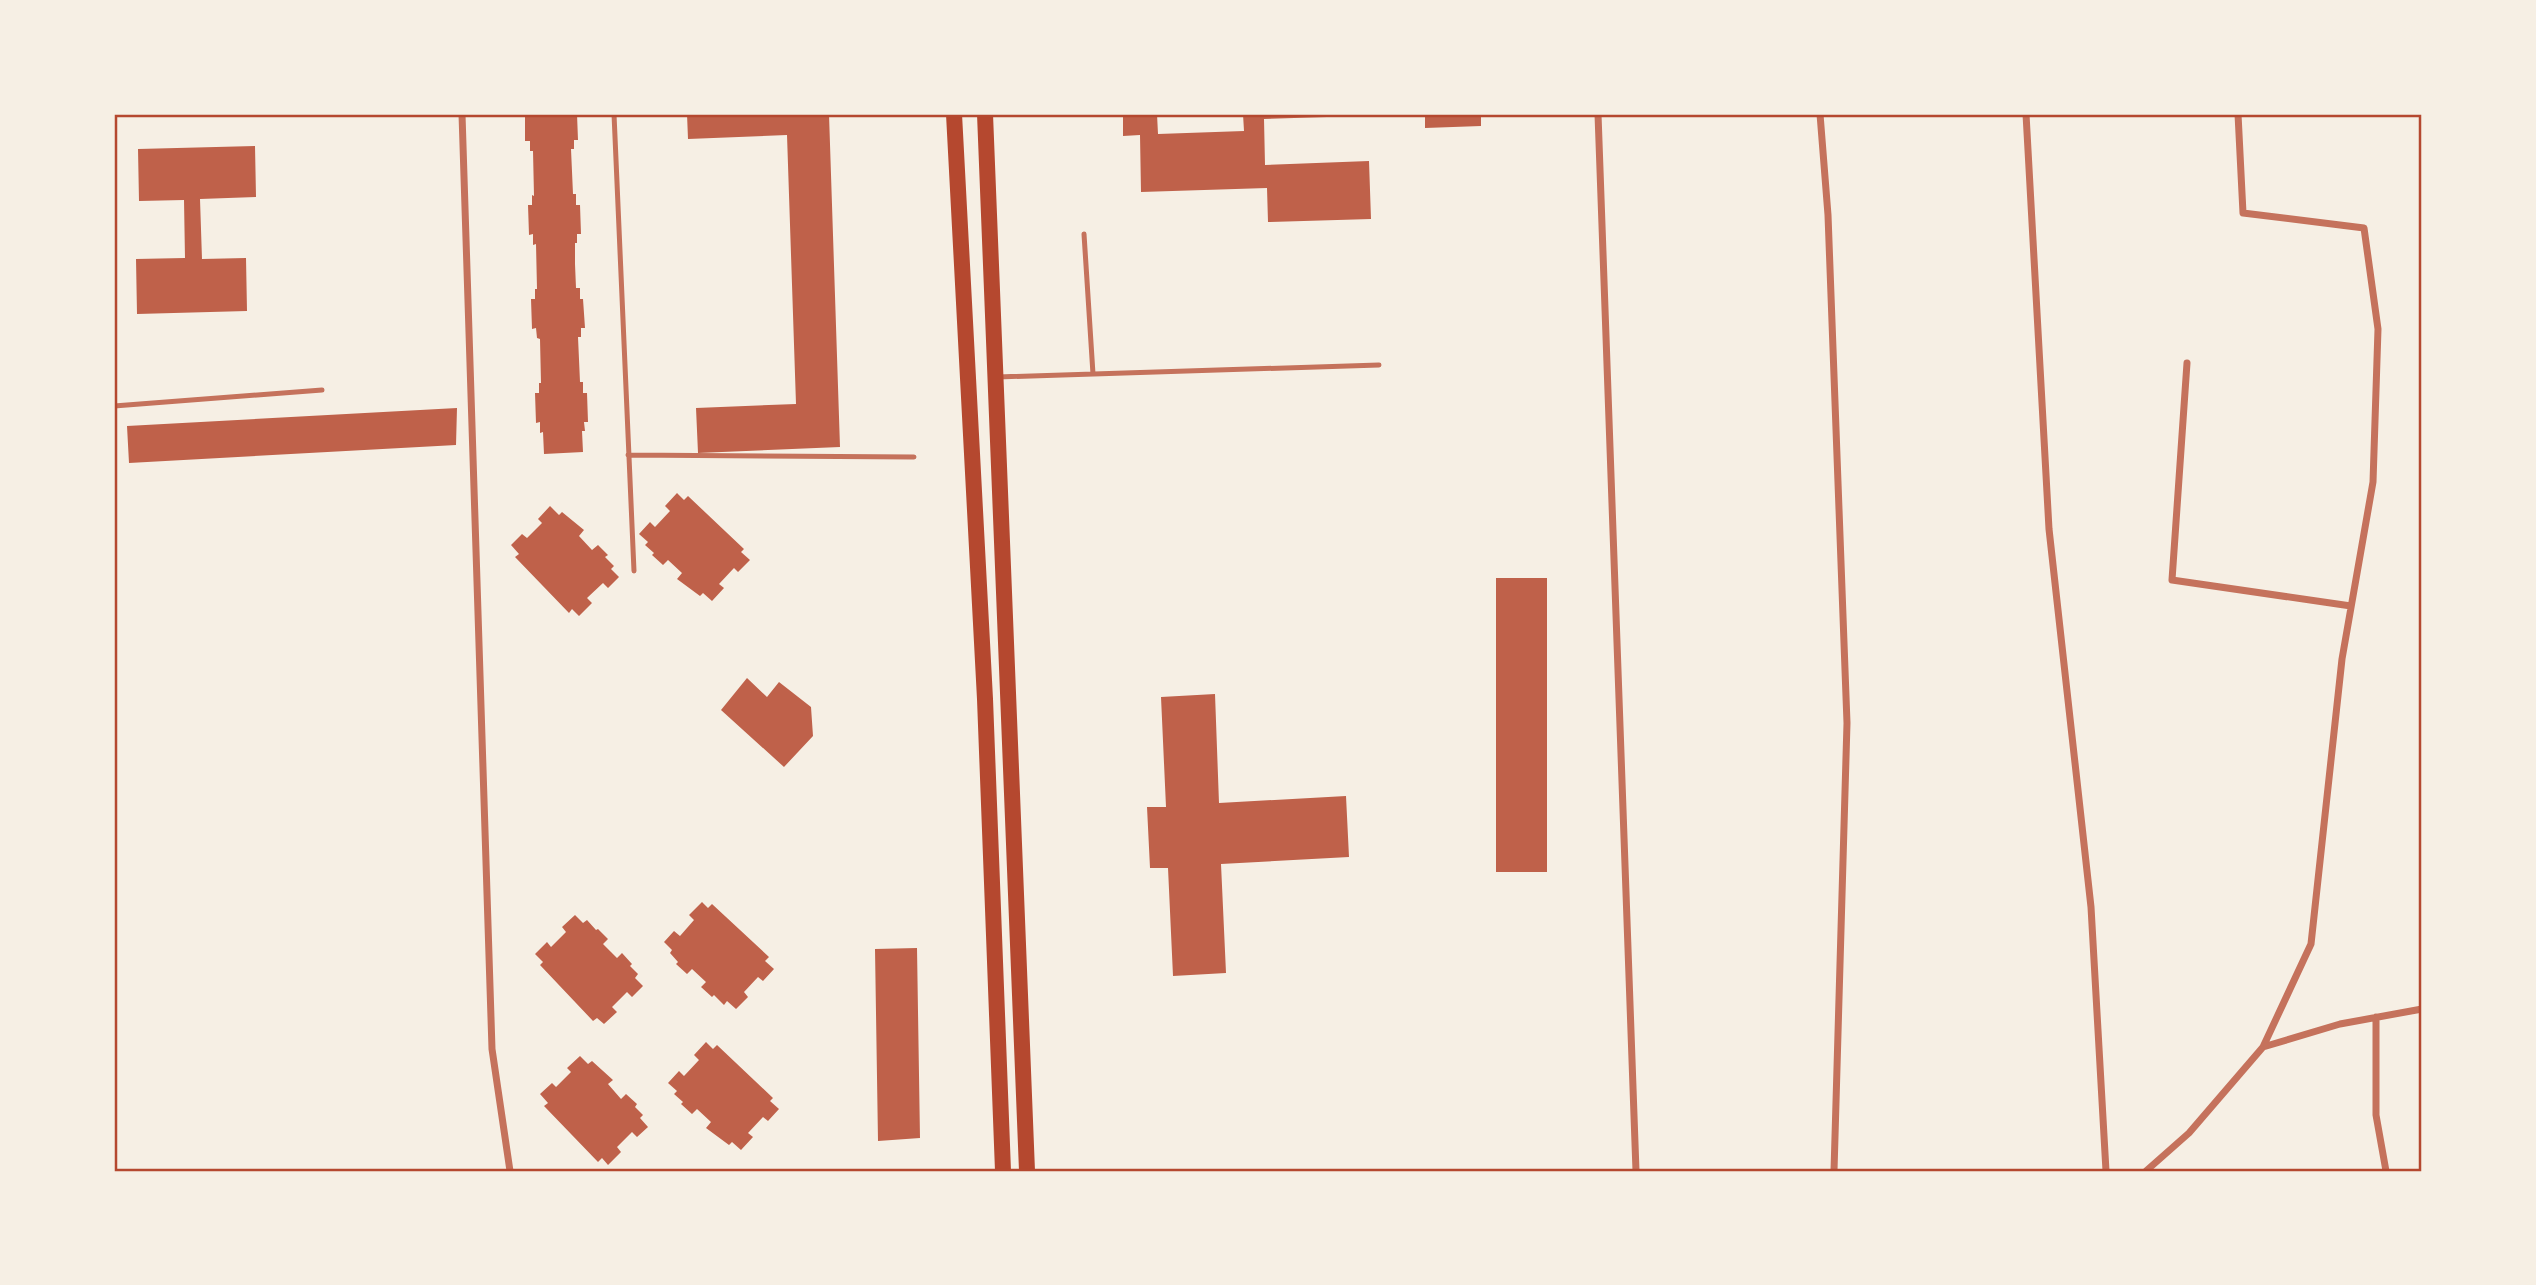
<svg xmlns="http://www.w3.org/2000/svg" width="2536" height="1285" font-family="'Noto Sans',sans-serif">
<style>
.building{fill:#bf614a}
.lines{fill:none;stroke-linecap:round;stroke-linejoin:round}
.service{stroke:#c5725c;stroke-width:5}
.minor{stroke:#c5725c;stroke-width:7}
.primary{stroke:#b5482f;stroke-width:16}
.neatline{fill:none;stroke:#b5482f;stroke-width:2.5}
</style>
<rect width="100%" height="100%" fill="#f6efe4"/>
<path class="building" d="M525 114H577L578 140H574V149H571L573 194H576V205H580L581 234H577V243H575V264L576 288H580V299H583L585 328H581V337H578L580 382H583V393H587L588 422H584L585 431H582L583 452 544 454 543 432 540 433V422L536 423 535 393H539V383H541L540 339 537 338 536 328 532 329 531 299H535V289H537L536 244 533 245V234L529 235 528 205H532V195L534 196 533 151H530V141H525Z
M687 114H829L840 447 698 453 696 408 796 404 787 135 688 139Z
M1123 114H1157L1158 134 1244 131 1243 114H1359V116L1264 119 1265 165 1369 161 1371 219 1268 222 1267 188 1141 192 1140 135 1123 136Z
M1425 114H1481V126L1425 128Z
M255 146 256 197 200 199 202 259 246 258 247 311 137 314 136 259 185 258 184 200 139 201 138 149Z
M457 408 456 445 129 463 127 426Z
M677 493 684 500 688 496 744 549 741 552 750 560 738 572 734 568 719 584 724 588 712 601 703 593 700 596 677 579 682 573 668 560 663 565 652 555 654 553 645 545 648 542 639 534 650 522 655 527 670 511 665 506Z
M550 506 559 515 562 512 584 530 579 536 592 550 598 545 608 555 605 557 614 566 611 569 619 577 608 588 603 583 587 598 592 603 579 616 572 609 569 613 515 557 519 554 511 545 522 534 527 538 542 523 538 519Z
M1496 578H1547V872H1496Z
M747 678 767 697 779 682 811 707 813 736 784 767 721 710Z
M1215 694 1219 803 1346 796 1349 857 1221 864 1226 973 1173 976 1168 868H1150L1147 807H1166L1161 697Z
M702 902 708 908 712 904 769 957 765 961 774 969 763 981 758 977 744 992 748 997 736 1009 727 1001 724 1005 714 995 712 997 701 987 706 982 692 969 687 974 676 964 678 962 670 953 672 950 664 942 674 931 680 936 694 920 689 915Z
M575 915 583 923 587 920 596 930 598 929 608 939 603 944 617 958 622 953 632 964 630 966 638 974 635 978 643 986 632 997 627 992 612 1007 617 1012 604 1024 597 1018 593 1021 540 965 543 962 535 954 547 942 551 947 566 932 562 927Z
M917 948 920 1138 878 1141 875 949Z
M706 1042 713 1049 717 1045 773 1098 770 1101 779 1109 768 1121 763 1117 748 1133 753 1137 741 1150 732 1142 729 1145 706 1128 711 1122 697 1109 692 1114 681 1104 683 1102 674 1094 677 1091 668 1083 679 1071 684 1076 699 1060 694 1055Z
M580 1056 588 1064 592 1061 613 1080 608 1084 621 1099 626 1094 637 1104 635 1107 643 1115 640 1118 648 1127 637 1137 632 1132 617 1147 621 1152 608 1165 602 1158 598 1162 544 1106 548 1103 540 1094 552 1083 556 1087 571 1072 567 1068Z"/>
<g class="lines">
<path class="service" d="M614 114 634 571
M1084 234 1093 374
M998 377 1379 365
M114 406 322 390
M628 455 914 457"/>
<path class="minor" d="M462 114 492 1049 510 1171
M1598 114 1636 1171
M1820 114 1828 215 1847 723 1834 1171
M2026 114 2049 529 2091 907 2106 1171
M2238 114 2243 213 2364 228 2378 329 2373 482 2342 659 2311 944 2263 1047
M2187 363 2172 580 2351 606
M2376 1017V1115L2386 1171
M2146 1171 2189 1133 2263 1047 2340 1024 2422 1009"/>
<path class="primary" d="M954 114 985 699 1003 1171
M985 114 1027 1171"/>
</g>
<rect width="2536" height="1285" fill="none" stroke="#f6efe4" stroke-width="231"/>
<rect x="116" y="116" width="2304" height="1054" class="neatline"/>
</svg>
